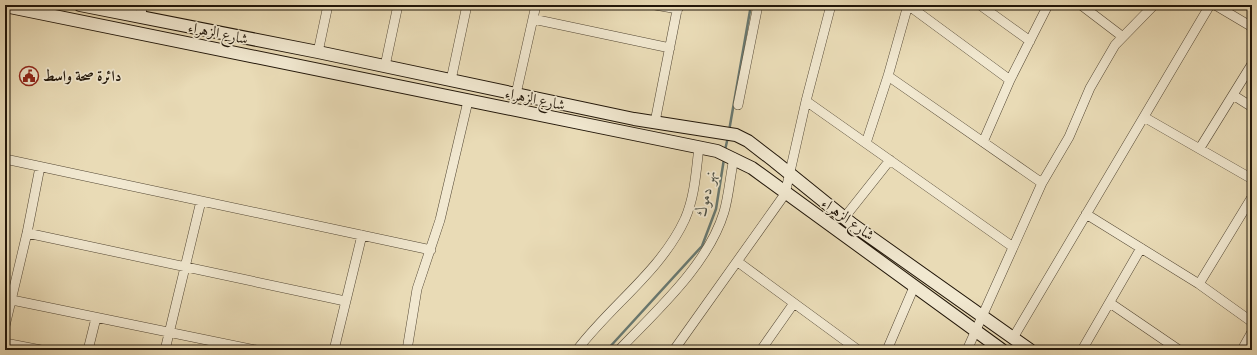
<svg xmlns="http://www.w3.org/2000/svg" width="1257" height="355" font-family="'Sorts Mill Goudy',Amiri,serif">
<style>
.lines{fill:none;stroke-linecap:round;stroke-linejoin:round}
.stream{stroke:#687870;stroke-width:2.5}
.minor-casing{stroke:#534734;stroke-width:10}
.tertiary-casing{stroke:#534734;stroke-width:12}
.secondary-casing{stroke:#211609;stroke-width:14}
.minor{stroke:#f1e8d0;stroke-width:9}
.tertiary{stroke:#f1e8d0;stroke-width:11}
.secondary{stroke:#f1e8d0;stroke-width:12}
.labels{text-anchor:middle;stroke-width:3.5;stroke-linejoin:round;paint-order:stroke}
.street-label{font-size:15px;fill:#211609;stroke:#f1e8d0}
.poi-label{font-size:15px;font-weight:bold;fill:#211609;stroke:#f1e8d0;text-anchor:start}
.water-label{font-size:16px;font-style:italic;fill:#4b4f45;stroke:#f1e8d0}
</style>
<rect width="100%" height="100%" fill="#e9dbb6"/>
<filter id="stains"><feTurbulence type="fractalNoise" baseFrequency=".005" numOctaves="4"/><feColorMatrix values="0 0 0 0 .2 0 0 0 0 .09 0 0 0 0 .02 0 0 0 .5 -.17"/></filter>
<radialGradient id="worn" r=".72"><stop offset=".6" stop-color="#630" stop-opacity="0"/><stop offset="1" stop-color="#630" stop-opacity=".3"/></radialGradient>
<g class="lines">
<path class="stream" d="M729 131 751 5
M725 150 728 137
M607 350 702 246 716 209 724 159"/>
<g class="minor-casing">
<path id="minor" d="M655 5 678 9
M908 5 1010 80
M980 5 1030 41
M1081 5 1123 37
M1215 5 1252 27
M140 17 143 5
M533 19 670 48
M318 52 328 5
M385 66 398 5
M888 76 1042 183
M451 80 467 5
M516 94 536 5
M1233 95 1252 107
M806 101 1013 247
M738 105 758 5
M1144 117 1252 179
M655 122 678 5
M983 142 1010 80 1048 5
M866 143 888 76 908 5
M1200 148 1252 64
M5 159 431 250
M1086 214 1199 284 1252 322
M844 218 890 160
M27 233 345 301
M738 262 858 350
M1199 284 1252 197
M12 300 256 350
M1110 303 1179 350
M5 326 27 233 40 167
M1013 338 1210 5
M5 343 41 350
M88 350 96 318
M165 350 201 201
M334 350 362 235
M407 350 417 289 440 220 468 101
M577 350C611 305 661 271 685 219 695 196 696 171 699 147
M619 350C656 311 708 265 724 212 729 195 730 176 734 158
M674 350 785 194 806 101 831 5
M761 350 794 303
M887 350 914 287
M967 350 1042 183 1069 137 1090 88 1115 45 1154 5
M1082 350 1141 248"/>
</g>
<g class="tertiary-casing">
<path id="tertiary" d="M1243 350 1252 334"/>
</g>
<g class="secondary-casing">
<path id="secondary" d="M80 5 318 52 634 119 736 135 748 141 774 161 852 224 1030 350
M5 6 717 151 752 168 1002 350"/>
</g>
<use href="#minor" class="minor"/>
<use href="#tertiary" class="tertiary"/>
<use href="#secondary" class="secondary"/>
</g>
<defs>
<g id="civic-ring" transform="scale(1)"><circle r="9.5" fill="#f1e8d0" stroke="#8f2418" stroke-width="1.5"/><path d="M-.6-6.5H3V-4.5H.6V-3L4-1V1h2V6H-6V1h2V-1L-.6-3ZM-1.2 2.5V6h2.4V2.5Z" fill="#8f2418"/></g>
</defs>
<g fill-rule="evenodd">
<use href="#civic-ring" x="29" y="76"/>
</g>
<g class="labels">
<g class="street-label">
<text transform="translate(218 33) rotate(12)" y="5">شارع الزهراء</text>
<text transform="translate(535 99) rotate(12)" y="5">شارع الزهراء</text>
<text transform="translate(848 219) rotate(36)" y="5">شارع الزهراء</text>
</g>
<g class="poi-label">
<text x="43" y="81">دائرة صحة واسط</text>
</g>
<g class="water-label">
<text transform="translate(705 193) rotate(-77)" y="6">نهر دموك</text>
</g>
</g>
<rect width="1257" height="355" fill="none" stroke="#e9dbb6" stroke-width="20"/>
<rect x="6" y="6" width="1245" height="343" fill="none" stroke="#211609" stroke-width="2"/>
<rect x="10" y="10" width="1237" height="335" fill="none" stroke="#211609"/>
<rect width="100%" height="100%" filter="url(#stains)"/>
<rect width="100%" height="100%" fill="url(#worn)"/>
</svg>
